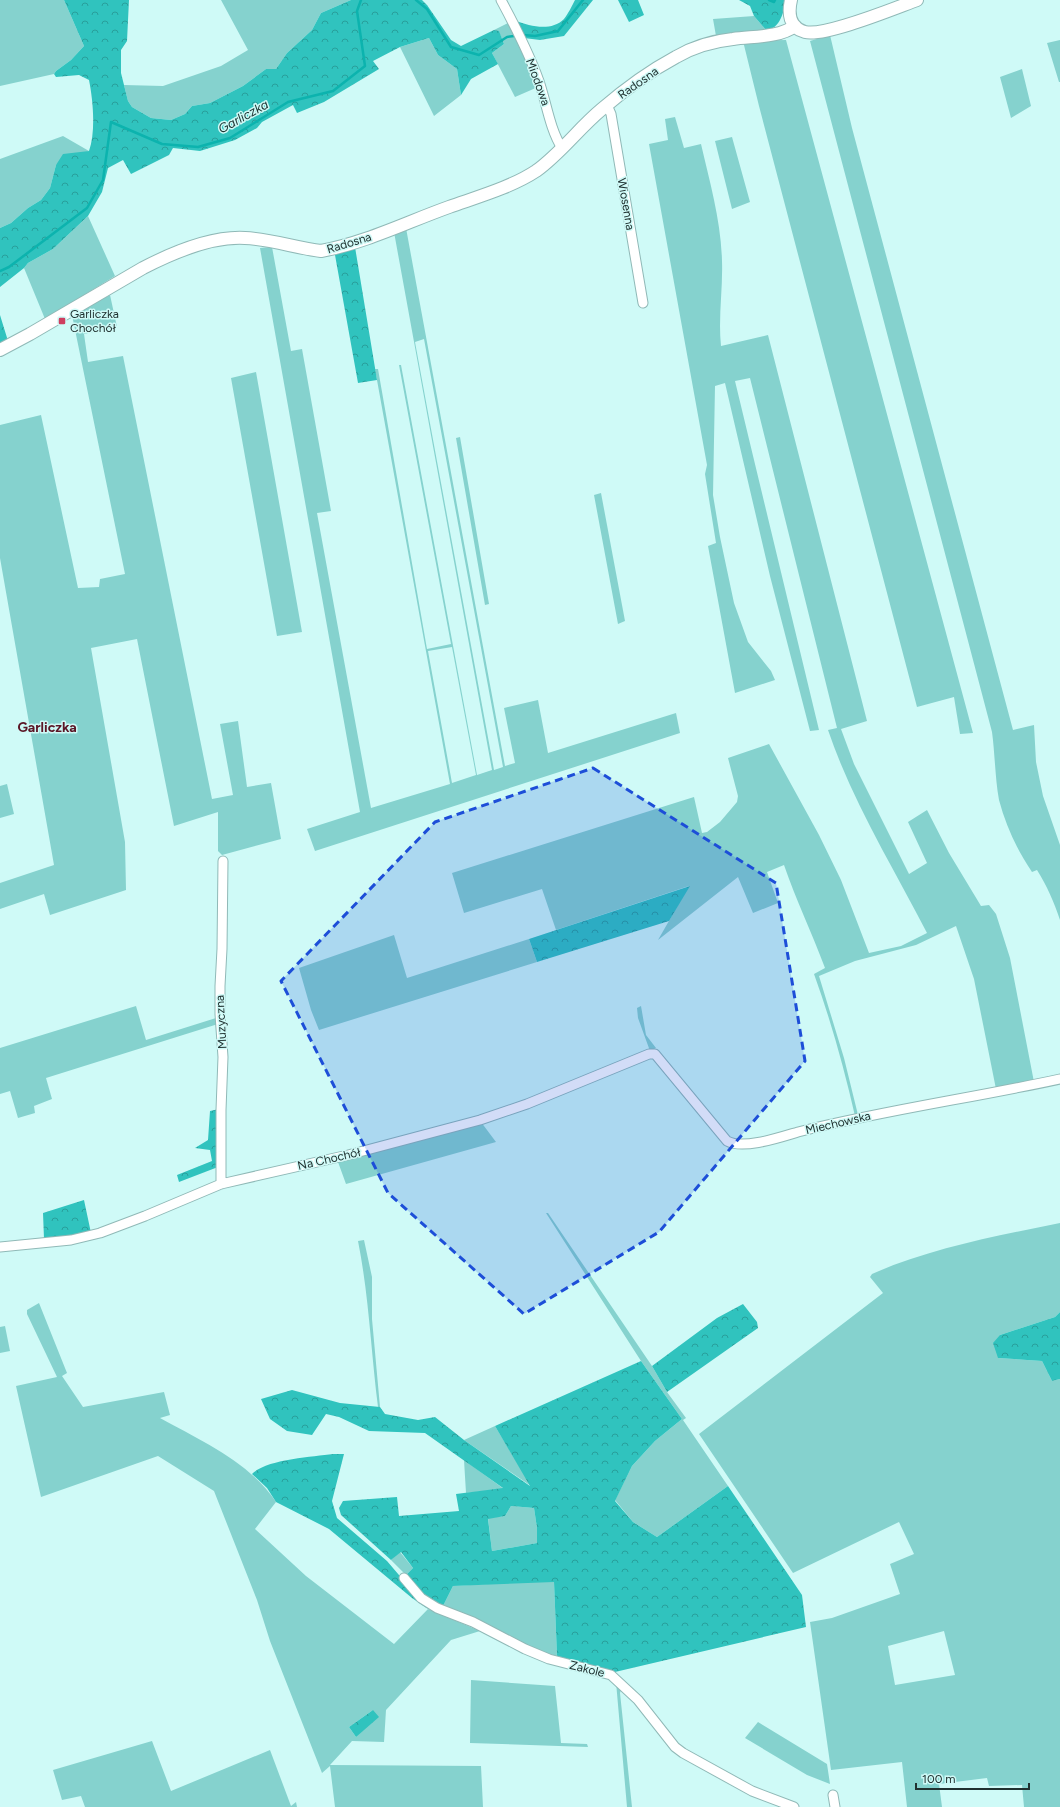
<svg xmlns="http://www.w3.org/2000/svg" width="1060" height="1807" font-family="Figtree,sans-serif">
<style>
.grass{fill:#85d2ce;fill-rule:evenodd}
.forest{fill:url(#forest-crowns);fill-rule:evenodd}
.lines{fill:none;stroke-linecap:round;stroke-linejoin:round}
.stream{stroke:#0cb3ae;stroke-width:2.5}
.street-casing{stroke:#90b9b7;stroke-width:11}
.secondary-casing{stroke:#90b9b7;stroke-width:14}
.street{stroke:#fff;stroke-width:9}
.secondary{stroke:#fff;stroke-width:12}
.marked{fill:#1d4ed8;fill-opacity:0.2;stroke:#1d4ed8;stroke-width:3;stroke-dasharray:8 5;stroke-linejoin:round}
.poi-dot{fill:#ce3e5f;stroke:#cffaf7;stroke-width:1.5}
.labels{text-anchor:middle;stroke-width:3;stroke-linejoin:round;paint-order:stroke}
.street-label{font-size:12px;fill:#203130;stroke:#cffaf7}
.poi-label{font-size:12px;fill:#203130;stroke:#cffaf7;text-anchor:start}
.water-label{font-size:13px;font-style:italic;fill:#1b3331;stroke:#cffaf7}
.quarter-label{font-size:14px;font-weight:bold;fill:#5b1626;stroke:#cffaf7}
</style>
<defs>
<pattern id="forest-crowns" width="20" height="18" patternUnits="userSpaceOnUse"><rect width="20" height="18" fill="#30c3be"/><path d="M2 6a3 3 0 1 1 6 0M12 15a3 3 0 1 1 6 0" fill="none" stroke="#289f9b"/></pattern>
</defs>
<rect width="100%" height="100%" fill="#cffaf7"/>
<path class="grass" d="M0 0H64L84 46 71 60 56 71 54 74 0 86Z
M221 0H351L321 13 312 30 287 53 276 69H266L243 86 210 103 192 106 185 114 171 120 151 118 132 107 128 101 124 85 163 86 221 66 248 50Z
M754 16 766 30 716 36 713 19Z
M508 23 538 87 515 97 492 53 504 44 499 32 494 30Z
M830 35 852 128 1013 730 1034 725 1036 762 1043 796 1060 845V920C1054 902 1047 886 1037 870L1032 872C1017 850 1006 826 999 800 995 778 995 754 992 732L810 41Z
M429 38 438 55 457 69 461 95 434 116 400 47Z
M786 40 973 733 960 734 954 697 917 707 759 106 743 41Z
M1060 40V82H1059L1047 43Z
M1022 69 1031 106 1011 118 1000 77Z
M675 117 684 148 701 144C710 183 721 221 722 261 723 289 718 318 721 346L768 335 867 721 841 729 854 764 909 874 927 863 908 822 927 810 949 853 981 906 989 905 996 914 1010 958 1034 1082 996 1089 974 979 956 926 916 945 855 961 819 976 844 1058 858 1115 855 1116C844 1068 831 1021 814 974L825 968C812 933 796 900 784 865L767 872 778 903 753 913 738 877 658 940 689 886 556 930 542 889 464 913 452 873 694 797 702 833 707 832 720 822 737 802 738 796 728 758 769 744 819 835 841 880 869 953 901 946 927 933C893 867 852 801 828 730L837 728 750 378 735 381 819 730 810 731 770 576 725 383 715 386 713 495 720 537 734 603 748 642 771 671 775 680 735 693 708 546 716 543 705 474 707 465 649 144 668 140 665 119Z
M63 136 89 151 56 165 50 188 41 200 28 208 11 223 0 228V159Z
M732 137 750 202 732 209 715 141Z
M88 216 115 276 45 319 24 268 28 263 53 249Z
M406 228 505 766 515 763 504 708 538 700 548 753 676 713 680 733 315 851 307 829 360 812 260 248 272 247 291 351 302 349 331 511 317 513 371 808 450 784 375 369H378L427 649 451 644 399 365H401L477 775 492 770 394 232ZM424 339 503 767 494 770 415 342ZM452 647 476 775 452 783 428 651Z
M110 295 117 327 84 334 88 362 123 356 212 799 233 795 220 724 238 721 247 787 271 783 281 839 222 855 218 851V812L174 826 137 639 91 648 125 842 126 890 50 915 44 894 0 909V883L54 865 0 558V425L41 415 78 588 99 587 100 579 125 574 72 315Z
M256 372 302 632 277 636 231 378Z
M460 437 489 604 485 605 456 438Z
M601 493 625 621 618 624 594 495Z
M7 784 14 814 0 818V786Z
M394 935 407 978 529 939 537 962 319 1030 311 1010 299 968Z
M136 1006 146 1040 216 1018 218 1024 46 1078 52 1099 34 1106 35 1113 18 1118 10 1091 0 1094V1048Z
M641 1006 646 1035 656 1048 650 1051 638 1018 637 1008Z
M481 1122 496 1142 346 1184 338 1162Z
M546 1213H548L652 1366 667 1392 686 1418 683 1420 728 1486 657 1537 633 1522 615 1500 632 1466 655 1441 682 1419 641 1361Z
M1060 1223V1312L1055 1317 1000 1335 998 1358 1042 1361 1052 1381 1060 1379V1807H1024L1022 1785 989 1786 987 1778 939 1784 942 1807H907L902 1762 831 1770 810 1622 832 1618 900 1594 890 1564 914 1554 899 1522 793 1573 699 1434 883 1293 870 1277 872 1274C931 1248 997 1236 1060 1223ZM944 1631 955 1675 895 1685 888 1646Z
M364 1240 372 1277V1319L380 1407H378C371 1352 369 1296 358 1241Z
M39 1303 67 1373 62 1376 83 1407 164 1392 170 1415 160 1418C200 1440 251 1463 276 1502L255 1529 306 1576 394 1644 428 1609 480 1631 451 1640 386 1710 384 1742 352 1741 330 1765 481 1766 483 1807H335L330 1766 322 1773 270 1641 257 1600 214 1491 158 1456 41 1497 16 1386 57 1377 27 1314V1310ZM373 1710 356 1737 349 1727Z
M5 1326 10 1351 0 1353V1327Z
M495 1426 531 1486 464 1440Z
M464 1460 504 1489 466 1493Z
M511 1506 534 1508 537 1528V1543L492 1551 488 1518 505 1516Z
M400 1552 413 1568 406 1575 391 1560Z
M539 1581 554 1582 557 1656 535 1650 442 1608 453 1586Z
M471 1680 555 1686 561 1743 587 1744 588 1747 470 1743Z
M616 1682 643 1712 621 1690 620 1693 632 1807H627Z
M758 1722 827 1764 830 1784 807 1775 745 1738Z
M152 1741 171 1791 270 1750 291 1806 296 1802 297 1807H85L81 1796 62 1800 53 1770Z"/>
<path class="forest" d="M64 0H129L127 41 121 50V73L128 101 132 107 151 118 171 120 185 114 192 106 210 103 243 86 266 69H276L287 53 312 30 321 13 351 0H422L427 5 451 40 461 46 494 30 499 31 504 44 492 53 498 64 471 79 461 95 457 69 438 55 429 38 400 47 373 61 379 69 324 102 297 113 293 105 262 122 257 128 235 140 200 151 173 148 169 155 131 174 123 160 108 168 102 192 88 216 53 249 28 263 24 268 0 287V228L11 223 28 208 41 200 50 188 56 165 63 154 89 151C96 131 93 100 89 80L79 75 56 77 54 74 56 71 71 60 84 46Z
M575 0H593L564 36 540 40 524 38 516 21C530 26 551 32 564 19 568 14 572 6 575 0Z
M618 0H638L644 15 629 22Z
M739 0H787C783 11 781 29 766 30L754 16 750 6Z
M355 247 377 380 358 383 335 255Z
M0 315 8 341 0 346Z
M690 886 669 921 537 962 529 939Z
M219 1109 218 1167 179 1182 177 1175 212 1161 210 1150 195 1148 208 1140 210 1111Z
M84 1200 91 1233 44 1239 43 1213Z
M743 1304 757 1322 758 1328 667 1392 652 1366 717 1318Z
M1060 1312V1379L1052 1381 1042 1361 998 1358 993 1343 1000 1335 1055 1317Z
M641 1361 682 1419 655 1441 632 1466 615 1501 633 1522 657 1537 728 1486 802 1595 806 1627 615 1672 557 1656 554 1582 453 1586 442 1608 424 1597 406 1575 413 1568 401 1552 391 1560 341 1515 339 1508 343 1501 397 1497 399 1516 459 1511 456 1494 503 1488 425 1433 369 1431 339 1417 326 1414 312 1435 287 1431 270 1419 261 1399 292 1390 340 1403 380 1407 385 1414 418 1420 435 1417 464 1440 530 1486 495 1426ZM511 1506 534 1508 537 1528V1543L492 1551 488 1519 505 1516Z
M333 1454H344L332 1501 337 1518 387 1561 428 1609 412 1598 329 1529 276 1502 267 1488 252 1474C267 1459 312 1457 333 1454Z
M373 1710 379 1717 356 1737 349 1727Z"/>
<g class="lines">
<path class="stream" d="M416 0 427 9 451 47 479 55 507 37 514 36
M769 0 774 2 775 0
M524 35 535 36 558 31 583 0
M0 271 9 267 87 208 103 180 111 122 162 144 198 147 230 138 288 102 333 91 365 66 357 11 361 0"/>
<g class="street-casing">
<path id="street" d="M501 0C515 26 529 53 539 81 546 101 550 130 562 148
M607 105 611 114 643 303
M221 1184V1110L223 1057 220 1014V986L222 949 223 861
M0 1247 71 1240 100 1233 145 1216 221 1184 348 1155 480 1120 527 1104 649 1054H655L727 1141C743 1150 781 1137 798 1132 885 1110 973 1098 1060 1079
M404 1578 421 1598 437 1608 473 1622 525 1649 549 1659 611 1675 638 1700 675 1747 683 1753 752 1791 794 1807
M833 1795 835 1807"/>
</g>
<g class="secondary-casing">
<path id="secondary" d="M791 0C788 13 789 28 805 32 825 37 895 8 917 0
M0 350 30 334 143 268C172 253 211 236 245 238 271 239 296 248 321 251 365 243 407 222 449 207 477 197 512 187 536 171 560 154 579 128 602 109 624 90 650 71 676 57 693 47 714 41 733 39 753 36 778 38 795 26"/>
</g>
<use href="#street" class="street"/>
<use href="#secondary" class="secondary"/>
</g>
<path class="marked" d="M593 768 776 883 805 1061 659 1232 524 1314 388 1193 281 981 435 822Z"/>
<rect class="poi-dot" x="58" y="317" width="8" height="8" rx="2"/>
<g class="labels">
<g class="street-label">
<text transform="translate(538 82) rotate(70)" y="4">Miodowa</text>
<text transform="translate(638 83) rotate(-35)" y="4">Radosna</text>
<text transform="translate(626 204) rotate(80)" y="4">Wiosenna</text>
<text transform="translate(349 243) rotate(-17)" y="4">Radosna</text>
<text transform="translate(221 1022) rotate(-93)" y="4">Muzyczna</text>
<text transform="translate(838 1123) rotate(-13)" y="4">Miechowska</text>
<text transform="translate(329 1159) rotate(-13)" y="4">Na Chochół</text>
<text transform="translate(587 1669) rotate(14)" y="4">Zakole</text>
</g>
<g class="poi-label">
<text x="70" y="318">Garliczka<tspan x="70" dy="14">Chochół</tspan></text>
</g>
<g class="water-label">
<text transform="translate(243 116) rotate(-29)" y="5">Garliczka</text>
</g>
<g class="quarter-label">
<text x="47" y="732">Garliczka</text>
</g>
</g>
<path d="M916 1783v6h113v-6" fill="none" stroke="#203130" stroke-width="2"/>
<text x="922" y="1783" font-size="12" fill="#203130" stroke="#cffaf7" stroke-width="3" paint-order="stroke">100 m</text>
</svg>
